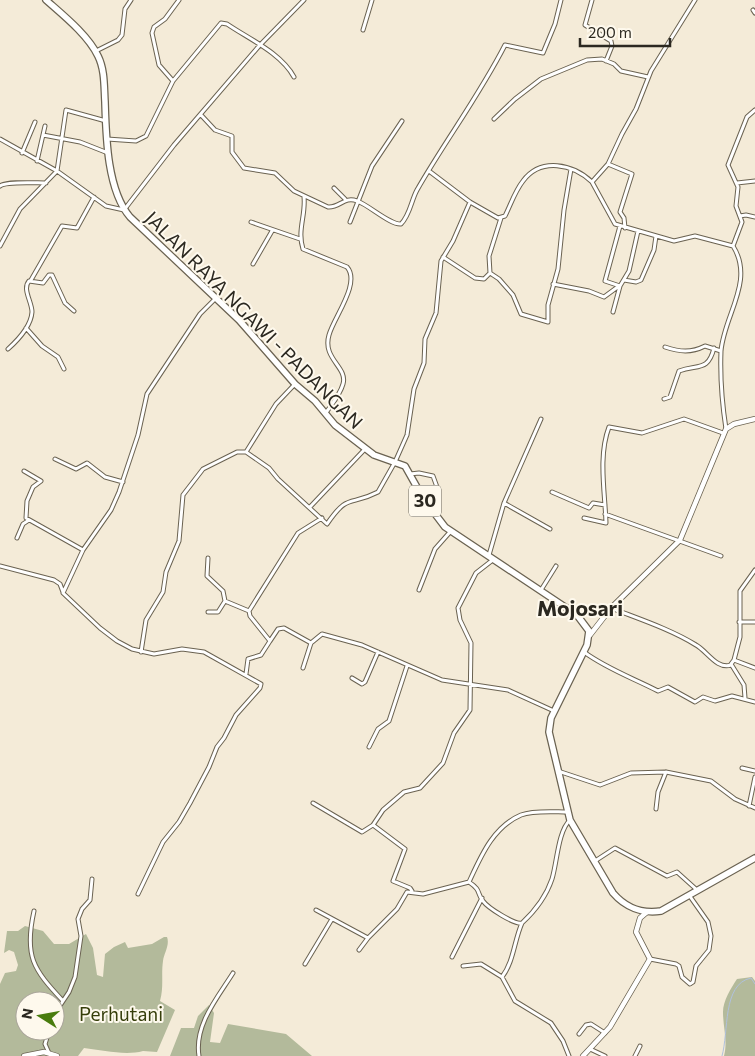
<svg xmlns="http://www.w3.org/2000/svg" width="755" height="1056" font-family="Commissioner,sans-serif">
<style>
.forest{fill:#b3ba9b;fill-rule:evenodd}
.lines{fill:none;stroke-linecap:round;stroke-linejoin:round}
.stream{stroke:#b0c1dc;stroke-width:1}
.street-casing{stroke:#6a6251;stroke-width:5}
.secondary-casing{stroke:#6a6251;stroke-width:6}
.highway-casing{stroke:#6a6251;stroke-width:8}
.street{stroke:#fff;stroke-width:3}
.secondary{stroke:#fff;stroke-width:4.5}
.highway{stroke:#fff;stroke-width:5.5}
.labels{text-anchor:middle;stroke-width:4;stroke-linejoin:round;paint-order:stroke}
.shield{fill:#fef9ed;stroke:#6a675e;stroke-width:1}
.shield-label{font-size:18px;font-weight:bold;fill:#2b2820}
.street-label{font-size:19px;fill:#2b2820;stroke:#fef9ed}
.park-label{font-size:19px;fill:#363e0a;stroke:#fef9ed}
.quarter-label{font-size:21px;font-weight:bold;fill:#2b2820;stroke:#fef9ed}
</style>
<rect width="100%" height="100%" fill="#f4ebd8"/>
<path class="forest" d="M25 926 43 931 54 944H69L86 934 93 948 97 975 103 977 105 954 114 947 125 942 128 948 152 944 164 937H167C170 945 164 953 163 961 161 975 164 987 160 1001L175 1010 157 1052 143 1051C125 1056 103 1050 84 1048L78 1056H0V984L5 973 16 971 18 965 14 952 9 950 4 953 7 931H18ZM25 1001H55V1031H25Z
M752 977 755 981V1056H724C728 1041 723 1028 723 1012 723 1001 731 988 737 979Z
M209 1005 214 1013 210 1042 220 1043 228 1024 286 1034 312 1056H170L181 1028H194L198 1016Z"/>
<g class="lines">
<path class="stream" d="M722 1056C729 1032 722 984 751 978L755 984"/>
<g class="street-casing">
<path id="street" d="M592 0 585 25 611 41 612 46 606 61
M695 0 651 71 636 109 622 134 608 164 592 182 615 224 674 241 695 236 733 246C755 281 724 315 721 351 720 377 722 403 726 429
M753 10 755 13
M363 30 372 0
M96 51 118 40 122 35 125 9 131 0
M173 81 159 65 152 33 154 27 165 19 179 0
M201 115 215 130 232 136V152L244 168 275 173 294 191 328 207C340 208 344 196 357 201 369 205 390 225 401 224 410 215 411 201 417 190 445 141 479 96 505 45L543 53 555 24 561 0
M494 119 515 99 541 79 587 60 602 59 614 64 621 71 648 77
M43 135 80 142 108 153
M0 139 57 171 106 206 124 210 174 145 259 46 304 0
M107 139 136 141 146 136 173 81 221 23 227 24C249 39 281 53 294 77
M22 153 35 122
M37 161 45 126
M608 164 632 174 620 212 624 218 625 228
M429 171 470 202 498 218 505 216C511 204 515 191 523 181 541 157 573 164 592 182
M737 183 755 181
M0 186C6 181 35 183 46 183
M334 188 345 199
M304 197C306 215 297 230 303 249L347 267C361 283 334 317 329 335 322 359 348 367 343 384 340 395 332 404 325 414
M740 216 746 215 755 217
M251 222 300 239
M350 222 372 166 402 121
M0 246 20 209 57 171 66 110 106 121
M733 246 742 222 736 206 738 187 728 165 747 117 755 110
M443 257 475 278 484 279 490 273 489 256 501 218
M253 264 272 231
M490 273 499 279 513 295 521 314 548 322V305L558 269 564 210 571 169
M31 280 62 226 77 228 94 197
M624 280 636 282 641 280 654 250 656 236
M553 284 589 291 604 297 619 286
M620 286 605 281 620 226
M613 312 620 286 629 271 638 231
M26 328 42 346 58 357 64 369
M665 347C680 352 691 353 705 346L721 351
M8 349C18 340 31 327 32 312 32 302 22 289 29 281L43 283 49 275H52L65 303 74 311
M295 384 276 404 246 452 269 468 278 479 327 524C349 492 349 507 378 492L395 462 407 435 414 389 424 363 425 339 436 313 441 261 453 241 470 202
M664 399 670 397 679 371C698 364 708 372 714 348
M55 459 76 469 87 463 105 477 123 482
M24 471 41 481 33 487 27 501 26 518 83 550
M410 474 419 473 433 476 437 487
M552 492 589 508 593 503 605 505
M504 503 550 529
M310 507 365 449
M605 514 721 556
M584 518 606 523C605 492 598 456 609 427L642 433 684 419 723 433
M17 538 23 524 29 520
M489 555 504 503 541 419
M208 558 207 576 223 591 225 601 249 611
M0 566 54 580 60 584 63 592
M419 590 435 549 450 532
M541 590 556 566
M611 608C639 619 670 629 696 645 707 651 717 670 731 665
M208 612H218L225 601
M739 622H755
M270 641 278 629 284 628 311 643
M141 652 146 620 163 592 166 572 179 541 183 495 203 469 237 452H246
M584 652C607 669 633 678 658 691L668 687 695 702 703 697 715 701 732 696 755 702
M734 660 740 637V591L755 570
M303 668 311 643 322 634 362 645 442 680 508 690 554 711
M246 674 248 659 261 655 270 641 250 616 249 611 298 533 322 518
M352 678 362 684 365 682 378 652
M745 698 744 685 731 664 734 660 755 668
M369 747 378 729 389 721 407 666
M742 768 755 771
M558 771 600 785 631 773 666 772 711 781 735 799 755 808
M313 803 362 832 373 825
M749 806 755 777
M656 809 658 792 666 772
M595 861 615 848 667 876 677 872 697 890
M469 882C481 856 493 827 521 815 534 810 554 812 568 812
M412 891 410 888 393 881 405 849 373 825 383 810 404 792 420 788 443 763 454 733 470 710 471 643 460 620 458 608 476 573 494 559
M138 894 163 842 179 822 190 803 209 767 217 747 224 738 236 715 260 688 261 684 204 652 182 649 154 654 132 649 117 641 100 628 63 593 83 550 111 510 119 492 138 435 147 394 200 314 216 298
M316 910 368 938 397 909 407 892 423 894 469 882C482 891 476 892 483 901 488 908 515 925 522 923 536 910 546 897 552 879 557 863 558 831 570 820
M34 911C24 956 33 969 63 1001
M359 950 368 938
M452 957 482 898
M650 959 676 964 679 966 682 977 690 984 693 982 696 966 709 950 711 936 708 922 689 895
M305 964 332 919
M463 966 481 964 502 977 515 1001 551 1023 563 1041 569 1056
M502 977C514 961 514 941 522 923
M55 1013 69 992 75 977 81 936 78 919 82 909 90 900 92 879
M49 1031 45 1044 49 1053
M579 1034 586 1025 591 1024 605 1033
M590 1049 605 1056
M199 1056C194 1025 218 997 233 973
M635 1056 640 1046"/>
</g>
<g class="secondary-casing">
<path id="secondary" d="M590 635 611 608 680 540 726 429 734 424 755 419
M24 1056 44 1052 57 1056
M583 1056 610 1027 650 959 636 932 640 918 647 912"/>
</g>
<g class="highway-casing">
<path id="highway" d="M46 0C63 15 88 35 98 56 105 70 104 87 105 102 106 136 107 190 130 217L239 320 295 384 315 401 335 425 374 455 405 466 423 498 445 527 577 615 589 631 587 645 551 718 549 732 570 820 613 893C625 907 642 914 661 911L755 858"/>
</g>
<use href="#street" class="street"/>
<use href="#secondary" class="secondary"/>
<use href="#highway" class="highway"/>
</g>
<g class="labels">
<rect class="shield" x="409" y="485.5" width="32" height="31" rx="4"/>
<g class="shield-label">
<text x="425" y="507">30</text>
</g>
<g class="street-label">
<text transform="translate(254 320) rotate(45)" y="7">JALAN RAYA NGAWI - PADANGAN</text>
</g>
<g class="park-label">
<text x="121" y="1021">Perhutani</text>
</g>
<g class="quarter-label">
<text x="580" y="616">Mojosari</text>
</g>
</g>
<g transform="translate(40 1016) rotate(281)"><circle r="24" fill="#fef9ed" stroke="#aaa59b"/>
<path d="M0-4L9 19L0 12L-9 19Z" fill="#497c0d"/>
<text y="-8" font-size="14" font-weight="bold" text-anchor="middle" fill="#2b2820">N</text>
</g>
<path d="M580 38v8h90v-8" fill="none" stroke="#2b2820" stroke-width="2.5"/>
<text x="588" y="38" font-size="15" fill="#2b2820" stroke="#fef9ed" stroke-width="4" paint-order="stroke">200 m</text>
</svg>
